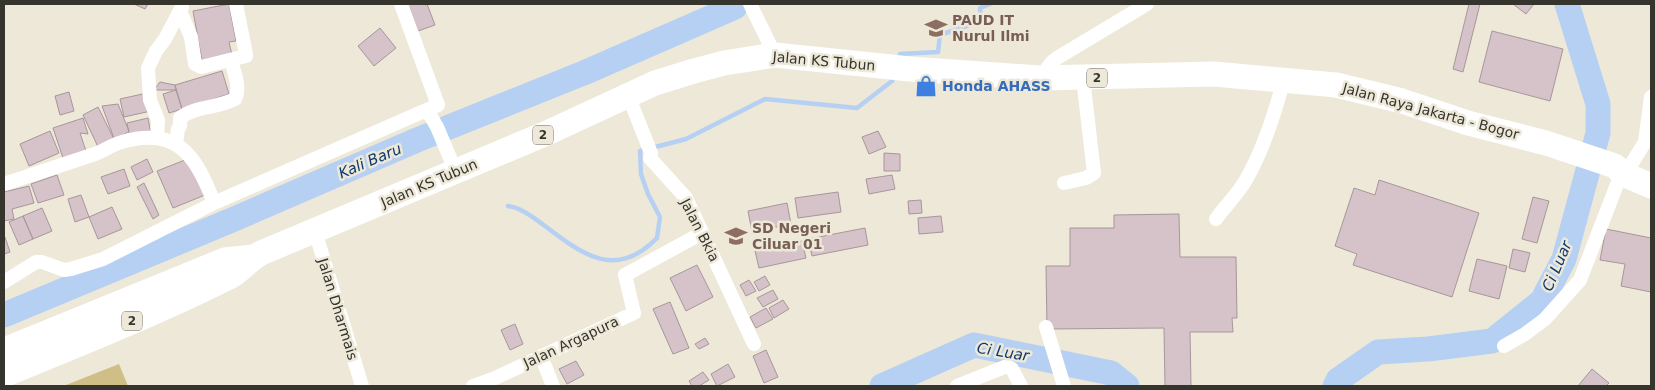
<svg xmlns="http://www.w3.org/2000/svg" width="1655" height="390" font-family="'DejaVu Sans',sans-serif">
<style>
.green{fill:#cfbe86}
.lines{fill:none;stroke-linecap:round;stroke-linejoin:round}
.stream{stroke:#b5d0f3;stroke-width:4.5}
.river{stroke:#b5d0f3;stroke-width:25}
.building{fill:#d5c3c9;stroke:#a7969b}
.street{stroke:#fff;stroke-width:14}
.highway{stroke:#fff;stroke-width:25}
.labels{text-anchor:middle;stroke-width:5;stroke-linejoin:round;paint-order:stroke}
.shield{fill:#ede8d8;stroke:#6c6a60;stroke-width:1}
.shield-label{font-size:12px;font-weight:bold;fill:#35342d}
.education-label{font-size:14px;font-weight:bold;fill:#785e54;stroke:#ede8d8;text-anchor:start}
.street-label{font-size:14px;fill:#35342d;stroke:#ede8d8}
.shop-label{font-size:14px;font-weight:bold;fill:#366cbe;stroke:#ede8d8;text-anchor:start}
.water-label{font-size:15px;font-style:italic;fill:#0e3a6e;stroke:#ede8d8}
</style>
<rect width="100%" height="100%" fill="#ede8d8"/>
<path class="green" d="M119 364 128 386H66V385Z"/>
<g class="lines">
<path class="stream" d="M899 60 900 54 938 52 940 35 981 21 980 8 990 4
M508 206C522 208 534 218 545 226 583 255 616 280 657 238L660 217 648 194 641 174 640 151 686 139 765 99 857 108 892 81 894 75"/>
<path class="river" d="M4 315 232 220 417 140 586 72 735 7
M882 386 974 345 1111 373 1127 386
M1335 386 1338 380 1378 352 1428 349 1492 341 1542 301 1564 259 1598 133V104L1567 4"/>
</g>
<path class="building" d="M134 4H148L145 9Z
M229 4 236 41 229 42 232 55 202 60 193 11Z
M408 4H427L435 25 418 31Z
M1469 4H1480L1463 72 1453 69Z
M1513 4H1534L1526 14Z
M380 28 396 48 374 66 358 46Z
M1492 31 1563 49 1550 101 1479 82Z
M222 71 229 94 182 109 175 85Z
M160 82 175 85 176 90H154Z
M176 90 182 109 169 113 163 94Z
M69 92 74 111 60 115 55 96Z
M147 93 151 111 124 117 120 99Z
M118 104 129 131 115 141 102 106Z
M98 107 115 141 99 149 83 115Z
M83 118 88 134 80 133 86 151 63 158 53 128Z
M148 118 151 134 130 138 127 123Z
M50 131 59 153 29 166 20 144Z
M878 131 886 147 869 154 862 137Z
M884 153 900 154V171H884Z
M190 158 205 195 173 208 157 171Z
M147 159 153 172 137 180 131 167Z
M124 169 130 186 108 194 101 177Z
M57 175 64 195 38 203 31 184Z
M892 175 895 189 869 194 866 179Z
M1379 180 1479 213 1452 297 1353 265 1357 254 1335 246 1354 188 1375 195Z
M144 183 159 215 153 219 137 187Z
M29 186 34 203 12 209 14 219 4 221V192Z
M838 192 841 212 798 218 795 198Z
M81 195 89 217 75 222 68 199Z
M1533 197 1549 201 1537 243 1522 239Z
M921 200 922 213 909 214 908 201Z
M787 203 791 224 752 232 748 211Z
M112 207 122 229 98 239 89 217Z
M42 208 52 231 33 239 23 216Z
M1179 214 1180 257H1236L1237 318H1232L1233 332H1190L1191 386H1165L1164 328 1047 329 1046 266H1070V228H1114V215Z
M23 216 33 239 19 245 9 222Z
M941 216 943 232 919 234 918 218Z
M865 228 868 245 812 256 808 239Z
M1606 229 1651 238V292L1621 286 1625 264 1600 260Z
M5 237 10 252 4 254V238Z
M802 241 806 258 759 268 755 251Z
M1513 249 1530 253 1525 272 1509 268Z
M1477 259 1507 266 1499 299 1469 291Z
M697 265 713 297 686 311 670 278Z
M765 276 770 285 759 291 754 282Z
M749 280 756 291 746 296 740 285Z
M773 290 778 299 763 307 757 298Z
M783 300 789 309 774 318 769 308Z
M670 302 689 348 673 354 653 309Z
M766 308 773 319 756 328 750 317Z
M515 324 523 344 510 350 501 330Z
M705 338 709 344 699 349 695 344Z
M766 350 778 377 764 383 753 356Z
M576 361 584 375 567 384 559 369Z
M728 364 735 377 717 386 711 374Z
M1592 369 1609 383 1606 386H1578Z
M703 372 709 380 699 386H692L689 381Z"/>
<g class="lines">
<path class="street" d="M750 4 775 55
M180 11 191 37 195 64 201 67 246 56V54L236 4
M1040 78 1052 62 1057 58 1147 4
M628 95 651 153 650 158 686 198 754 344
M427 110 437 127 456 172
M157 138 158 120 150 100 148 68 156 51 165 39 182 7
M176 144 178 129 180 126V118C195 106 218 108 235 99 241 87 234 72 231 60
M1064 183 1086 178 1094 173 1083 78
M4 184C34 174 65 164 95 154 104 151 113 144 122 142 178 126 197 157 214 203
M1216 219C1226 205 1239 193 1247 178 1264 148 1275 113 1284 79
M315 231 362 386
M4 282 36 262H42L64 270 71 269 103 259 214 203 438 105 401 4
M1046 327 1064 386
M1504 346 1525 334 1545 319 1580 280 1618 182 1632 163 1645 142 1651 97
M541 356 553 386
M473 386 495 378 634 313 625 275 702 233
M957 386 1007 366 1012 369 1021 386"/>
<path class="highway" d="M4 350 225 260 253 257
M4 375C80 344 157 313 231 276 242 270 249 259 261 253L547 133 655 83 694 71 724 63 775 55 910 69 1040 78 1214 74 1336 85 1402 101 1468 123 1546 143 1615 166 1623 174 1651 186"/>
</g>
<defs>
<g id="school-bare" transform="scale(1.725)"><path d="M0-5L7-2L0 1L-7-2ZM-4 1L0 2.5L4 1V4Q0 6-4 4Z" fill="#8d6e63" stroke="#ede8d8" stroke-width="2.5" paint-order="stroke"/></g>
<g id="shop-bare" transform="scale(1.725)"><path d="M-5-2.5h2.3a2.7 3.5 0 0 1 5.4 0H5L5.5 6h-11ZM-1.5-2.5h3a1.5 2.3 0 0 0-3 0Z" fill="#3f7fe0" stroke="#ede8d8" stroke-width="2.5" paint-order="stroke"/></g>
</defs>
<g fill-rule="evenodd">
<use href="#school-bare" x="936" y="28"/>
<use href="#shop-bare" x="926" y="86"/>
<use href="#school-bare" x="736" y="236"/>
</g>
<g class="labels">
<g class="shield">
<rect x="1087" y="68.5" width="20" height="19" rx="4"/>
<rect x="533" y="125.5" width="20" height="19" rx="4"/>
<rect x="122" y="311.5" width="20" height="19" rx="4"/>
</g>
<g class="shield-label">
<text x="1097" y="82">2</text>
<text x="543" y="139">2</text>
<text x="132" y="325">2</text>
</g>
<g class="education-label">
<text x="952" y="25">PAUD IT<tspan x="952" dy="16">Nurul Ilmi</tspan></text>
<text x="752" y="233">SD Negeri<tspan x="752" dy="16">Ciluar 01</tspan></text>
</g>
<g class="street-label">
<text transform="translate(824 61) rotate(5)" y="5">Jalan KS Tubun</text>
<text transform="translate(1431 111) rotate(15)" y="5">Jalan Raya Jakarta - Bogor</text>
<text transform="translate(429 183) rotate(-23)" y="5">Jalan KS Tubun</text>
<text transform="translate(700 230) rotate(63)" y="5">Jalan Bkia</text>
<text transform="translate(338 309) rotate(73)" y="5">Jalan Dharmais</text>
<text transform="translate(571 342) rotate(-25)" y="5">Jalan Argapura</text>
</g>
<g class="shop-label">
<text x="942" y="91">Honda AHASS</text>
</g>
<g class="water-label">
<text transform="translate(370 161) rotate(-23)" y="5">Kali Baru</text>
<text transform="translate(1557 266) rotate(-67)" y="5">Ci Luar</text>
<text transform="translate(1003 352) rotate(9)" y="5">Ci Luar</text>
</g>
</g>
<rect width="1655" height="390" fill="none" stroke="#35342d" stroke-width="10"/>
</svg>
